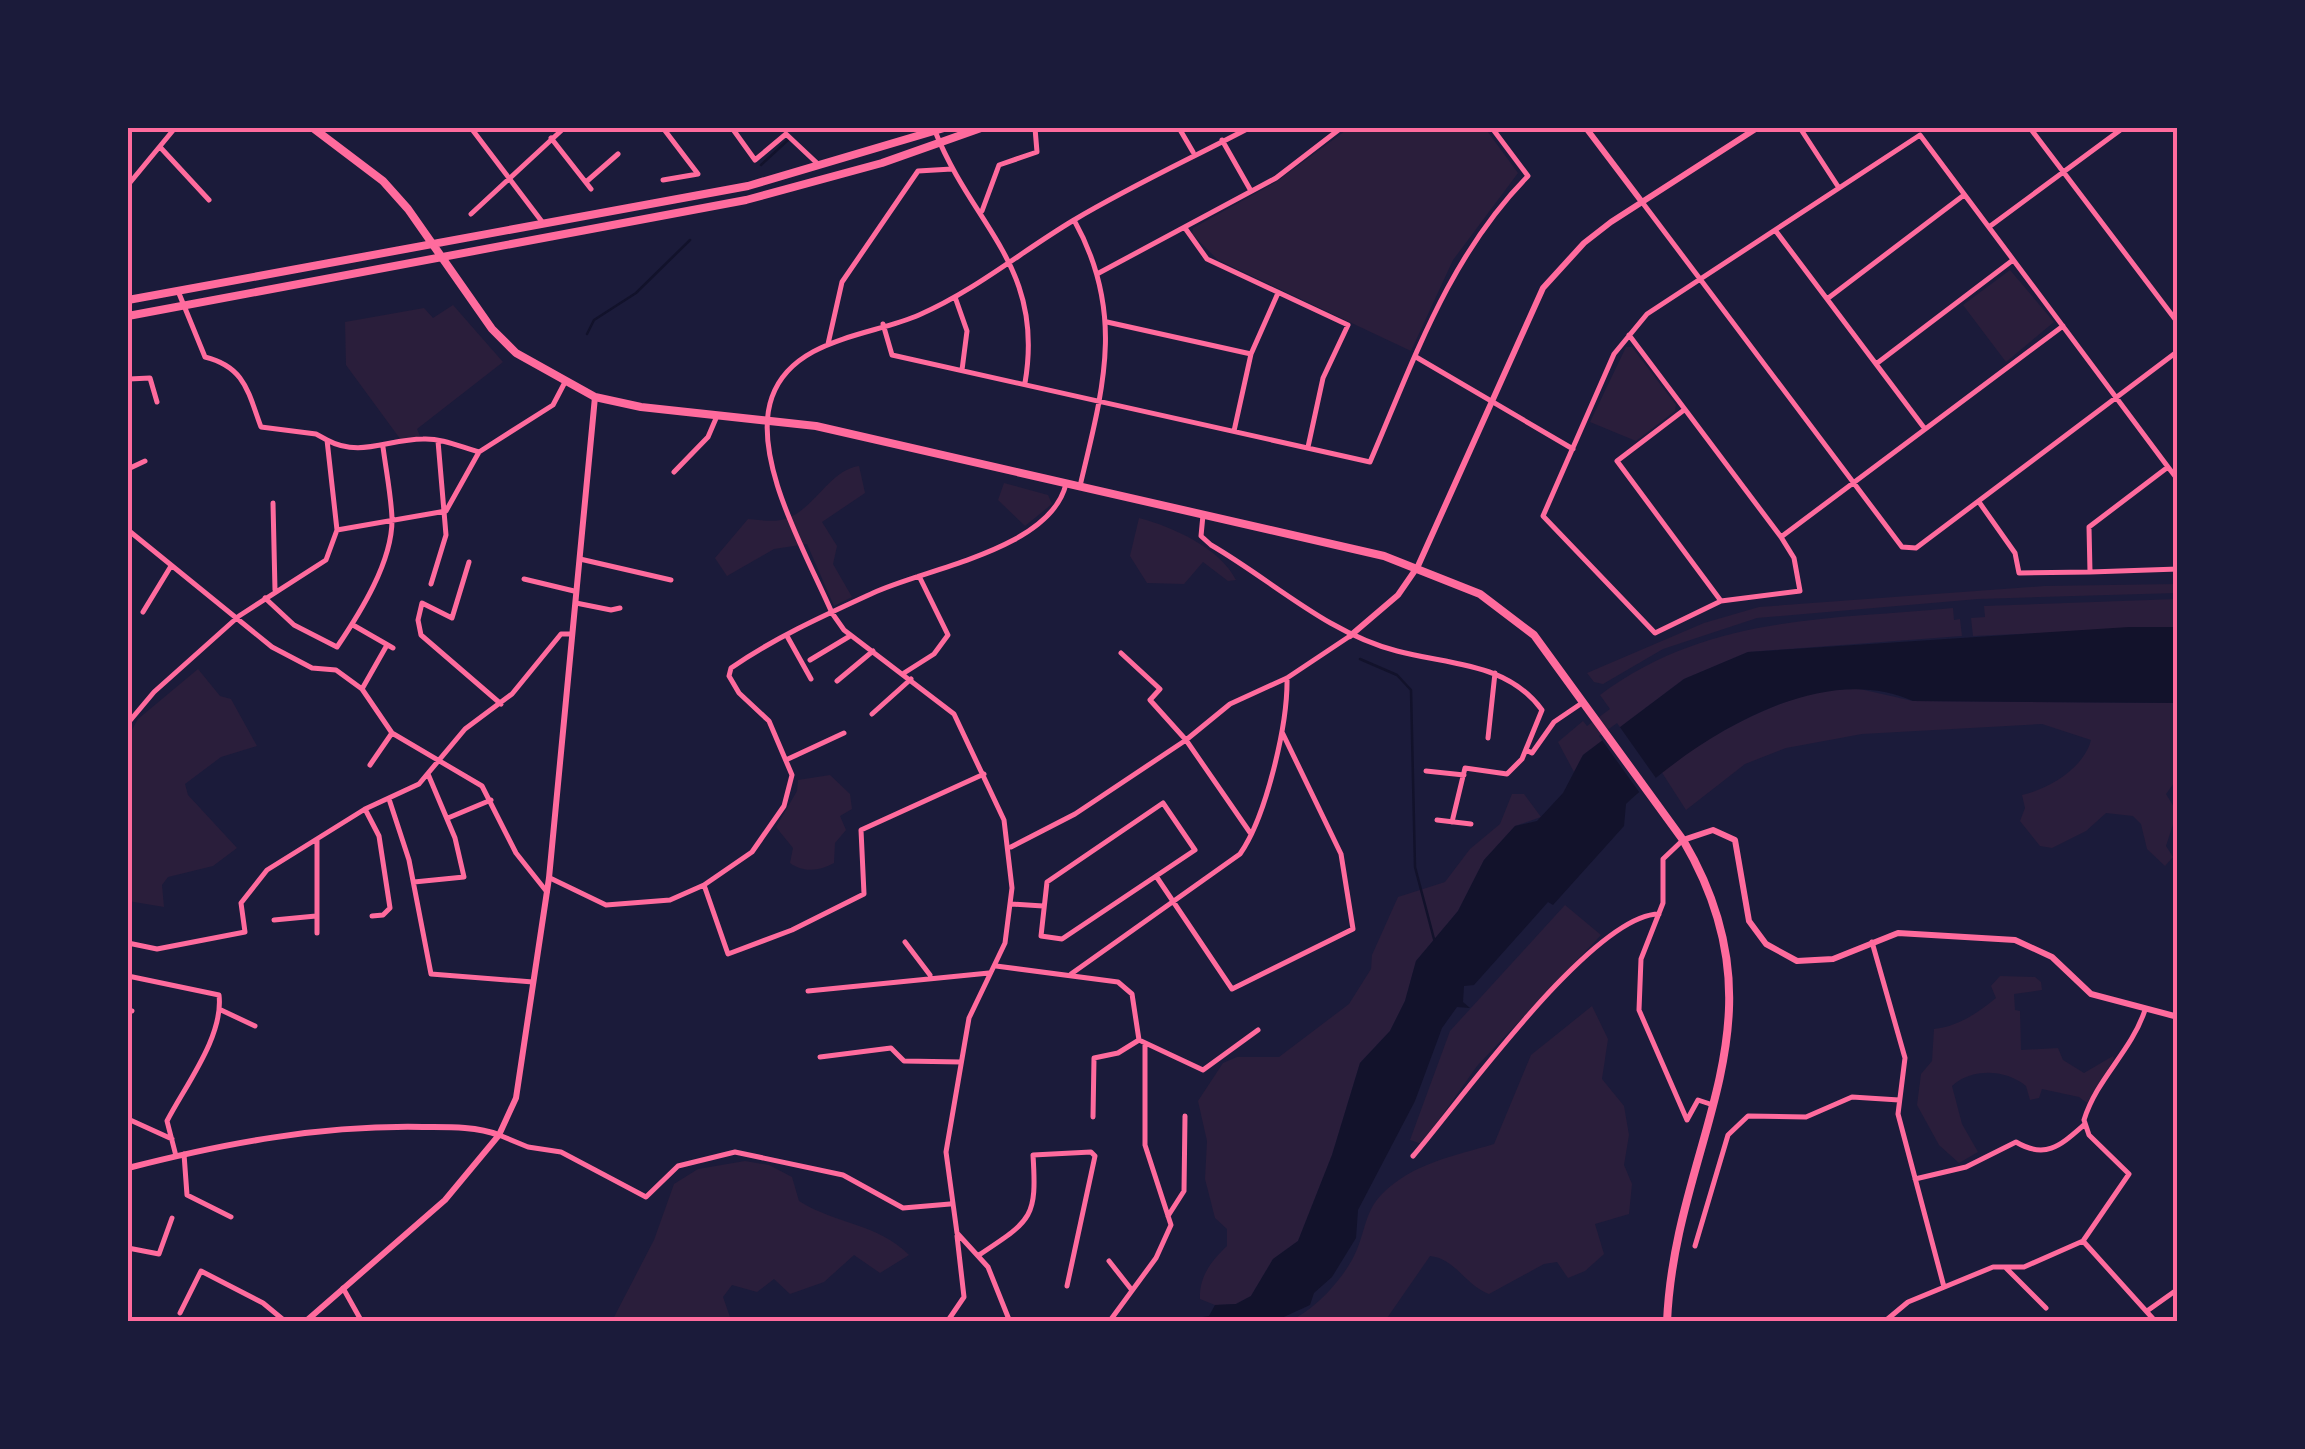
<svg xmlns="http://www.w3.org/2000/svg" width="2305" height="1449" font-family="'PT Serif',serif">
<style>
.green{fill:#2a1e3b}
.water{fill:#12122b}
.pier{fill:#1b1b3a}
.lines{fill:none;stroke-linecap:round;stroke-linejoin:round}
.stream{stroke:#12122b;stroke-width:2.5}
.minor{stroke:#ff6b9d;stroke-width:5}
.tertiary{stroke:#ff6b9d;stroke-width:6}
.secondary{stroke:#ff6b9d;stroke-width:6}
.primary{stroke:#ff6b9d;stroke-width:8}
.neatline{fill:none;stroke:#ff6b9d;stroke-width:4}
</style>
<rect width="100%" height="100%" fill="#1b1b3a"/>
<path class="green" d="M1349 128H1485L1518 173 1453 260 1411 351 1218 260 1192 234 1193 228 1276 182Z
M2010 270 2054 322 2006 362 1963 305Z
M453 305 503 362 417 429 420 436 401 440 346 365 345 322 424 308 433 318Z
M1626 347H1632L1676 405 1675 411 1636 441 1590 422Z
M859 466 865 493 822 522 837 546 833 564 852 597 834 606 807 544 774 549 727 576 715 558 748 519C759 520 771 522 781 520 813 514 828 470 859 466Z
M1004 483 1048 495 1052 504 1025 526 998 500Z
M1139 518C1173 527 1220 548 1236 580L1228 581 1203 562 1184 584 1147 583 1130 556Z
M2177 584V593L1978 599 1757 618 1663 649 1603 684 1594 682 1587 673 1704 623 1759 607 2044 586Z
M2177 599V627L1973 636 1971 618 1985 617 1984 606Z
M1953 608 1954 620 1960 619 1962 636 1748 652 1684 679 1583 755 1574 772 1558 742 1583 721 1587 726 1610 709 1600 695C1707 615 1827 620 1953 608Z
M198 669 220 696 231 699 257 746 221 757 185 784 188 795 237 848 213 866 168 877 162 885 164 907 128 901V737L138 719Z
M1851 687 1913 701 2177 703V779L2166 794 2177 812 2166 846 2173 857 2165 866 2147 849 2141 824 2133 816 2106 813 2086 831 2052 848 2040 846 2020 821 2025 808 2022 795C2049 789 2084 768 2091 740L2042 724 1862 734 1786 748 1745 764 1686 810 1661 771C1708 736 1791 689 1851 687Z
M830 775 850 794 852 809 840 816 846 830 835 843 834 863C820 871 804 873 790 863L793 848 776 827 797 791 798 780Z
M1512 794H1524L1541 817 1515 826 1484 860 1458 911 1416 961 1405 1001 1390 1031 1360 1063 1332 1155 1298 1241 1273 1259 1251 1296 1236 1304 1215 1305 1200 1299C1199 1277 1211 1261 1227 1246V1229L1215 1218 1205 1179 1207 1141 1198 1101 1223 1063 1237 1057H1279L1349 1004 1371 969 1372 955 1398 897 1445 882 1470 849 1500 824Z
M1565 905 1601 935 1477 1066 1422 1144 1410 1140 1450 1031Z
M2000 976 2035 977 2041 982 2042 990 2014 994 2015 1010 2020 1011 2021 1050 2058 1048 2063 1060 2084 1073 2113 1056 2114 1059 2087 1103 2079 1097 2042 1089 2039 1098 2030 1100 2026 1086C2005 1069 1972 1068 1952 1086L1962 1124 1978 1152 1959 1163 1939 1145 1917 1105 1921 1074 1932 1061 1934 1029C1959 1026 1976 1014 1996 998L1991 986Z
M1592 1006 1608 1039 1602 1079 1624 1106 1629 1135 1624 1165 1632 1184 1629 1214 1595 1224 1604 1254 1585 1271 1568 1278 1557 1262 1544 1264 1489 1294C1466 1286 1455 1258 1430 1256L1385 1321H1289C1314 1311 1342 1280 1354 1256 1365 1235 1364 1212 1382 1194 1413 1163 1454 1156 1494 1144L1531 1055Z
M745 1161 769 1165 792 1177 799 1201C835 1224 879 1224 909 1255L880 1273 854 1255 824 1282 790 1294 774 1279 757 1292 732 1285 723 1297 730 1317 725 1321H612L654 1240 674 1184 698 1169Z"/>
<path class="water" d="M2129 627H2177V703L1913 701C1818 658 1693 741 1626 804L1624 826 1553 905 1548 902 1474 985 1464 986 1463 1002 1470 1008 1457 1007 1442 1028 1415 1101 1358 1210 1356 1238 1332 1277 1314 1293 1310 1305 1275 1321 1169 1322 1209 1316 1215 1305 1236 1304 1251 1296 1273 1259 1298 1241 1332 1155 1360 1063 1390 1031 1405 1001 1416 961 1458 911 1484 860 1515 826 1537 821 1563 793 1583 755 1684 679 1748 652Z"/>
<path class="pier" d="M1617 723 1658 781 1642 796 1599 736Z"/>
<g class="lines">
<path class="stream" d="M761 165 788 140
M587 334 594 320 636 293 690 240
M1360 659 1397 675 1411 690 1415 867 1434 939"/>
<path class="minor" d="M471 128 543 223
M732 128 755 160 786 134 819 165
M1179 128 1193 152
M1800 128 1839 188
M2030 128 2178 323
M935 131C973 227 1045 266 1025 383
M551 138 591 189
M1222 140 1251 191
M160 147 209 200
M663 180 698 174 663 128
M586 182 618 154
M128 185 175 128
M1642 202 1902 547 1916 548 2178 351
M982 211 999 165 1037 152 1035 128
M471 214 564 128
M1074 220C1126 313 1103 389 1080 486
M1989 227 2123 128
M1185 228 1207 259 1348 325 1323 378 1308 447
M1775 230 1925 429
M1097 274 1276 178 1341 128
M955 297 967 331 962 370
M1827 299 1964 195
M1107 322 1251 354
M883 324 892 355 1370 462C1414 360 1449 256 1528 176L1492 128
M1629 335 1781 537 1794 558 1800 591 1721 601 1655 633 1543 516 1614 354 1647 314 1920 135 2168 467 2089 527 2090 572 2019 573 2015 553 1979 502
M828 344 842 282 918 171 952 169
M1416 357 1573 449
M1876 364 2013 260
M128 368 129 379 150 378 157 402
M1684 410 1617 461 1721 601
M1234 431 1251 354 1278 293
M327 440C360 458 388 439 423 439 441 438 461 447 479 452
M2168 467 2178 480
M128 469 145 461
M674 472 708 437 717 416
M273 503 275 590
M1203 515 1201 536 1211 545C1273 581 1327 633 1397 651 1449 665 1507 662 1542 710L1522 759 1507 774 1465 768 1452 822
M128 530 272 647 312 668 336 670 362 689 392 733 482 786 516 853 547 892
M337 530 446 511 479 452 553 405 564 384
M1781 537 2063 326
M580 559 671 580
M469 562 452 618 422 603 418 620 421 635 501 704
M2090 572 2178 569
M524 579 574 591
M431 584 446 535 438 441
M265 598 294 625 337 647C360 613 393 561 392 518 391 495 386 470 383 447
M576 603 611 610 620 608
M143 612 171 566
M353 625 393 648
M787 636 811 679
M1121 653 1160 689 1150 700 1186 740 1251 834
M810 660 850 636
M904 673 934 654 948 635 919 576
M837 681 873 651
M362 689 387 645
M872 714 911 679
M128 723 154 692 239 616 326 560 337 530 327 440 316 434 261 427C248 392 245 367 205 357L178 291
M1488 738 1495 673
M1526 750 1532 753 1554 722 1582 703
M788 759 844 733
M370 765 392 733
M1426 771 1464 775
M389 799 409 860 431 974 533 982
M1163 803 1195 850 1062 939 1041 936 1047 882Z
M365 809 379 836 390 908 383 915 372 916
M448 818 491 800
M1437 820 1471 824
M1683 840 1663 859V903L1641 959 1639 1010 1687 1120 1698 1100 1713 1105
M1011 847 1075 814 1186 740 1230 704 1287 678 1350 636
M1156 876 1232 989 1353 929 1341 854 1282 732
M550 878 606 905 670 900 704 885 752 852 784 806 792 775 769 721 739 693 729 676 731 668C774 638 825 615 873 593 926 568 1050 550 1066 484
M414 882 464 877 455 838 428 774
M704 885 728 954 792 930 864 894 861 830 984 774
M1012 904 1043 906
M274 920 316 916
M317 933V840
M905 942 930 975
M1872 942 1905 1058 1898 1114 1944 1287
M128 943 157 949 245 932 241 903 267 870 365 809 419 784 465 729 512 694 561 634H571
M996 966 1118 982 1132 994 1139 1040 1203 1070 1258 1030
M1071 974 1240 854C1266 817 1288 724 1287 678
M128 976 219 995C224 1036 185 1086 167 1121L176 1156
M808 991 989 973
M128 1010 132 1011
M221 1010 255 1026
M820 1057 891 1048 904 1061 961 1062
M128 1083 129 1084
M1093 1117 1094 1058 1118 1053 1139 1040
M128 1119 172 1139
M499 1135 528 1147 561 1152 646 1197 678 1166 735 1152 843 1175 903 1208 950 1204
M184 1154 187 1195 231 1217
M1413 1156C1458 1104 1593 914 1659 914
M1915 1179 1966 1167 2016 1142C2046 1160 2061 1145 2084 1125
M1168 1216 1184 1191 1185 1116
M2083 1241 2156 1322
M1695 1246 1728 1135 1748 1116 1806 1117 1852 1097 1899 1100
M128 1248 159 1254 172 1218
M979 1255C1032 1220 1037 1218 1033 1155L1091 1152 1095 1156 1067 1286
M1109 1261 1131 1289
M2006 1268 2046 1308
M343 1288 362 1322
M2147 1311 2178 1289
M180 1313 201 1271 263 1303 286 1322
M947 1322 964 1297 957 1236
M1010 1322 988 1267 957 1233 946 1152 969 1018 1005 943 1012 888 1004 820 954 714 844 630 832 613C808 557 750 458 772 397 793 338 871 336 919 315 976 290 1022 251 1074 220 1131 186 1190 159 1249 128
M1109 1322 1156 1258 1171 1225 1145 1145V1045
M1884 1322 1908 1302 1993 1267H2024L2083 1241 2129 1174 2089 1135 2084 1120C2097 1078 2131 1052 2145 1010"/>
<path class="tertiary" d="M1586 128 1642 202
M1350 636 1398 595 1418 566 1543 288 1584 243 1611 222 1757 128
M1683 840 1713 830 1735 840 1749 921 1766 944 1797 961 1833 959 1898 933 2015 940 2052 957 2091 994 2178 1017
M128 1168C226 1143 321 1125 423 1127 447 1127 476 1126 499 1135"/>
<path class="secondary" d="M305 1322 445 1200 499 1135 516 1098 549 878 595 397"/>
<path class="primary" d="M313 128 383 181 408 209 492 329 516 353 595 397 641 407 816 426 1384 556 1480 594 1534 635 1683 840C1792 1024 1675 1139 1667 1322
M128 300 748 186 944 128
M128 316 746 200 882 163 981 128"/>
</g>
<rect width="2305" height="1449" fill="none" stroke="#1b1b3a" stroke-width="260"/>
<rect x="130" y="130" width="2045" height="1189" class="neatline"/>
</svg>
